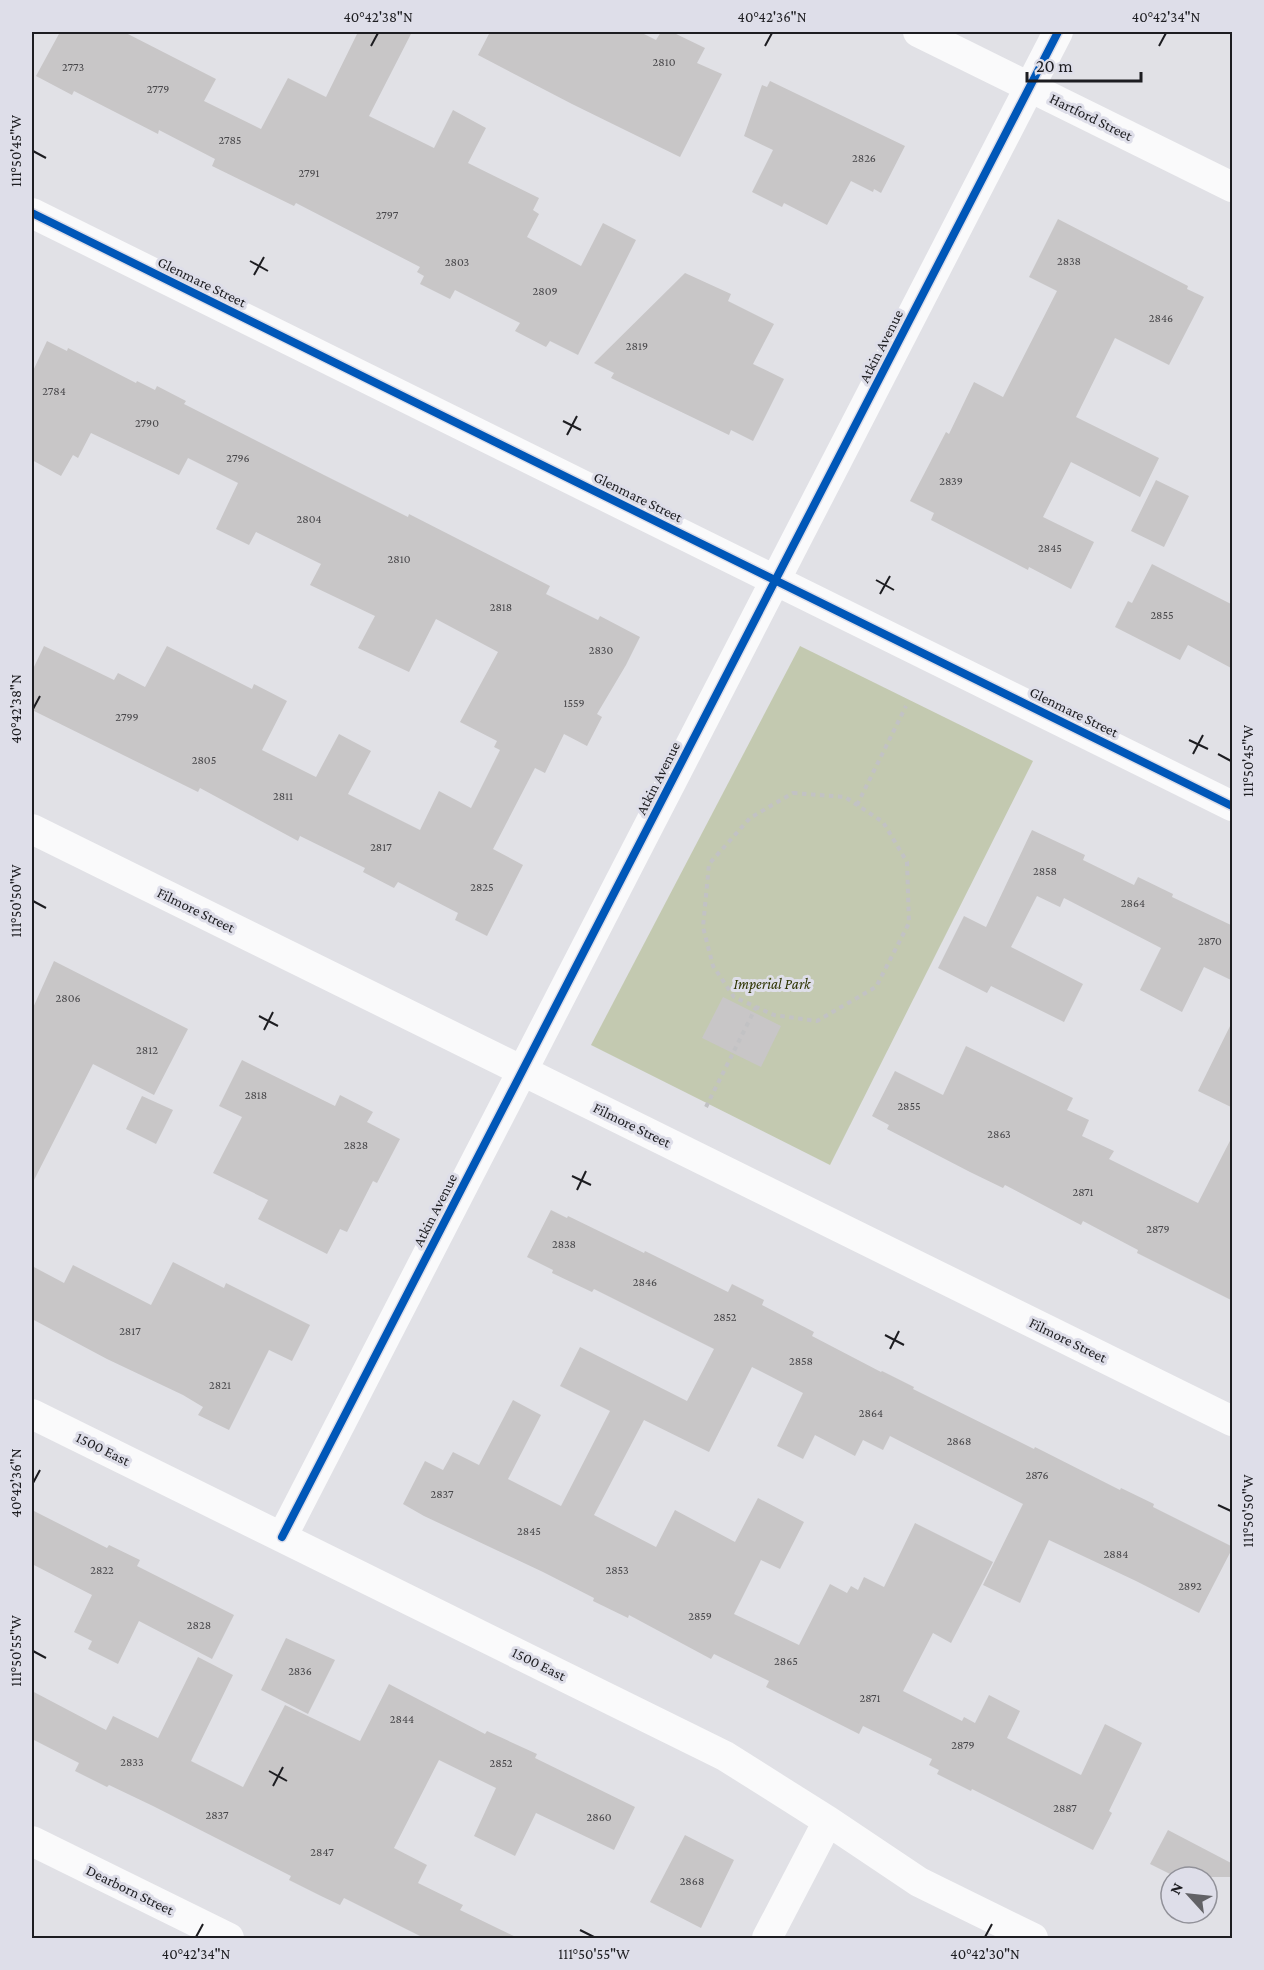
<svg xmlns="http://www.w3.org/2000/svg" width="1264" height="1970" font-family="'Crimson Pro',serif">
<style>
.green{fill:#c3c9b0}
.building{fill:#c8c6c7}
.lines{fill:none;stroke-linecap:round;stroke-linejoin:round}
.path{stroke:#c2c2c4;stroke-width:4;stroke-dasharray:4.5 4.5;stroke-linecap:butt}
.minor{stroke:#fafafb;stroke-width:30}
.cycleway-casing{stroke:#dedee9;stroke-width:11}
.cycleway{stroke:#0057b8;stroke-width:8}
.ticks{fill:none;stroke:#1d1d21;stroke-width:2}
.labels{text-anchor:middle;stroke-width:6;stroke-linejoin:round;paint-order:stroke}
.number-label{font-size:12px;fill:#48474a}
.street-label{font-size:15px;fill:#1d1d21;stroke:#dedee9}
.park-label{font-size:15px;font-style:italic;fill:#2f3503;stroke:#dedee9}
.neatline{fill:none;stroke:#1d1d21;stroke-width:2}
.ticks-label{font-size:15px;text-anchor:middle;fill:#1d1d21}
</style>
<rect width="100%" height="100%" fill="#e1e1e6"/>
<path class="green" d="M800 646 1033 761 830 1165 591 1045Z"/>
<path class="building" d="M60 32H124L216 79 204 101 261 129 288 78 326 97 358 32H412L369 116 434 148 453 110 486 128 468 163 539 198 533 210 539 214 527 237 581 266 603 223 636 240 578 355 550 341 546 347 515 331 520 323 455 290 450 299 420 284 424 276 417 272 420 267 296 203 294 206 212 166 215 159 159 130 158 134 74 91 72 95 36 76Z
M490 32H640L656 40 661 32H672L705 48 697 63 722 74 680 157 572 104 478 55Z
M770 81 905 146 881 193 874 189 873 192 851 181 827 225 784 203 782 207 752 192 773 150 744 136 762 85 767 87Z
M1058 219 1188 286 1187 289 1204 297 1169 365 1115 338 1076 417 1159 458 1140 497 1071 462 1043 517 1094 542 1071 589 1029 567 1028 570 931 520 934 513 910 501 946 432 949 434 974 382 1003 397 1057 291 1029 277Z
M685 273 731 294 728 301 774 324 753 364 784 379 753 441 731 430 729 435 644 394 611 378 614 373 594 363Z
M47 341 67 351 68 348 136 383 137 381 155 390 157 386 186 401 184 404 324 475 408 517 409 514 550 586 546 594 598 620 600 616 640 637 626 665 597 714 602 717 587 746 564 734 545 773 535 768 493 849 523 865 487 936 455 920 458 913 398 882 394 888 363 872 365 868 300 836 298 841 200 788 198 792 32 710V671L44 646 114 680 118 673 145 687 167 646 252 689 254 684 287 701 262 750 316 777 339 734 371 751 348 794 420 830 439 791 471 808 500 750 494 747 497 741 460 722 498 652 436 619 409 672 358 648 375 616 310 585 321 564 256 532 249 545 216 529 238 483 188 458 179 475 91 433 78 458 73 455 61 476 32 460V373Z
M1156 480 1189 496 1164 547 1131 531Z
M1152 564 1233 605V669L1188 645 1180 660 1115 627 1128 601 1132 603Z
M1032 830 1085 855 1083 860 1134 885 1138 877 1173 894 1172 897 1233 926V981L1204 967 1182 1012 1140 990 1161 948 1064 898 1060 907 1037 896 1011 947 1083 984 1064 1022 991 986 987 993 938 968 964 916 986 927Z
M54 961 188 1029 154 1095 93 1064 32 1184V1010Z
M723 997 781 1026 761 1067 702 1038Z
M1233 1020V1108L1198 1091Z
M966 1046 1073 1098 1067 1110 1089 1120 1082 1136 1114 1151 1109 1159 1198 1203 1233 1135V1301L1137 1253 1138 1250 1083 1221 1081 1225 1005 1185 1003 1188 970 1172 887 1129 889 1125 872 1116 895 1071 943 1095Z
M242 1060 335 1106 340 1095 373 1112 367 1122 400 1139 377 1183 373 1181 347 1232 340 1229 327 1254 258 1219 268 1200 213 1173 242 1117 219 1106Z
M142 1096 173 1110 156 1144 126 1129Z
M551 1210 567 1218 568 1216 644 1253 645 1251 728 1292 732 1284 764 1300 762 1305 814 1332 812 1336 881 1372 882 1371 914 1387 913 1389 1034 1449 1035 1447 1120 1490 1121 1488 1154 1504 1153 1507 1233 1547 1199 1613 1136 1581 1049 1540 1020 1603 983 1585 1023 1504 890 1436 883 1450 863 1440 855 1456 815 1435 803 1459 777 1446 803 1393 752 1367 709 1452 644 1420 594 1515 656 1547 675 1510 735 1542 758 1498 804 1522 780 1569 761 1560 734 1614 799 1645 830 1584 847 1593 851 1586 858 1590 864 1577 884 1587 915 1523 993 1562 951 1643 933 1633 903 1691 962 1721 964 1717 975 1723 989 1695 1020 1711 1007 1738 1081 1775 1105 1724 1142 1743 1109 1811 1112 1813 1093 1850 972 1789 971 1791 937 1774 939 1770 929 1765 932 1759 863 1726 859 1734 766 1687 769 1681 714 1654 711 1659 629 1615 628 1618 593 1601 594 1598 543 1572 424 1516 403 1504 425 1461 443 1470 453 1452 479 1465 513 1400 541 1415 508 1479 561 1506 610 1411 560 1386 580 1347 687 1401 714 1349 594 1289 592 1292 552 1273 553 1270 527 1257Z
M173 1262 224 1288 226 1283 310 1325 292 1361 269 1350 229 1430 198 1415 203 1407 183 1395 107 1359 32 1319V1266L64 1283 73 1265 151 1305Z
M32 1510 107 1548 109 1545 140 1560 137 1566 234 1615 212 1659 139 1621 118 1664 88 1649 92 1641 74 1632 92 1595 32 1564Z
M286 1638 335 1660 308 1714 261 1690Z
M198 1657 233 1675 191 1761 243 1787 285 1705 360 1741 389 1684 485 1734 487 1731 537 1754 535 1758 635 1807 614 1850 536 1813 515 1856 474 1836 496 1788 439 1760 394 1848 427 1865 418 1883 463 1905 460 1910 518 1938H424L344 1898 340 1905 321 1896 289 1880 291 1876 153 1806 109 1785 107 1787 75 1771 79 1763 32 1739V1691L106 1730 113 1716 158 1738Z
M1168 1830 1233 1864V1877H1176L1150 1864Z
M685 1835 734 1860 701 1928 650 1902Z"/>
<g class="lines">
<path class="path" d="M793 793 845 797 883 822 907 862 909 923 876 987 817 1021 774 1015 734 997 713 966 703 927 709 864 750 818Z
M857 805 906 706
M706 1107 756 1007"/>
<path class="minor" d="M918 32 1232 187
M32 213 1232 806
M32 829 1232 1421
M32 1414 725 1756 828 1821 919 1882 1033 1938
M282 1537 1058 32
M32 1841 229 1938
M767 1938 828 1821"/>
<g class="cycleway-casing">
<path id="cycleway" d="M32 213 1232 806
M282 1537 1058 32"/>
</g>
<use href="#cycleway" class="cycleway"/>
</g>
<path class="ticks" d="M371 46 378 33M765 46 772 33M1159 46 1166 33M33 151 46 158M250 261 268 271M254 275 264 257M563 421 581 430M567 435 577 416M876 580 894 590M880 594 890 576M33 709 40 696M1189 740 1208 749M1193 754 1203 735M1218 754 1231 761M33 901 46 908M259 1016 278 1026M264 1030 273 1012M572 1176 591 1185M577 1190 586 1171M885 1335 904 1345M890 1349 899 1331M33 1483 40 1470M1218 1505 1231 1511M33 1651 46 1658M269 1771 287 1781M273 1786 283 1767M580 1930 594 1937M196 1937 203 1924M985 1937 992 1924"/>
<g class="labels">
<g class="number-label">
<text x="664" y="66">2810</text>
<text x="73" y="71">2773</text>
<text x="158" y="93">2779</text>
<text x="230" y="144">2785</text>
<text x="864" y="162">2826</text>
<text x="309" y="177">2791</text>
<text x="387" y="219">2797</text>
<text x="1069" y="265">2838</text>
<text x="457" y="266">2803</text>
<text x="545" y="295">2809</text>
<text x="1161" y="322">2846</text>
<text x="637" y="350">2819</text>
<text x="54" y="395">2784</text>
<text x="147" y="427">2790</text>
<text x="238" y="462">2796</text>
<text x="951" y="485">2839</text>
<text x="309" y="523">2804</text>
<text x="1050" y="552">2845</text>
<text x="399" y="563">2810</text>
<text x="501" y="611">2818</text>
<text x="1162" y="619">2855</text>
<text x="601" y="654">2830</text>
<text x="574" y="707">1559</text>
<text x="127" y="721">2799</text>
<text x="204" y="764">2805</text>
<text x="283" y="800">2811</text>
<text x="381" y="851">2817</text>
<text x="1045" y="875">2858</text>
<text x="482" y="891">2825</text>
<text x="1133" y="907">2864</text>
<text x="1210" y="945">2870</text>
<text x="68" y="1002">2806</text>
<text x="147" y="1054">2812</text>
<text x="256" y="1099">2818</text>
<text x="909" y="1110">2855</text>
<text x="999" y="1138">2863</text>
<text x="356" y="1149">2828</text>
<text x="1083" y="1196">2871</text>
<text x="1158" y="1233">2879</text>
<text x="564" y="1248">2838</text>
<text x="645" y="1286">2846</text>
<text x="725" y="1321">2852</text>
<text x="130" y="1335">2817</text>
<text x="801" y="1365">2858</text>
<text x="220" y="1389">2821</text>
<text x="871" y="1417">2864</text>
<text x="959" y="1445">2868</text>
<text x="1037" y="1479">2876</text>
<text x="442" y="1498">2837</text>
<text x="529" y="1535">2845</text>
<text x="1116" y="1558">2884</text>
<text x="102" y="1574">2822</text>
<text x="617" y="1574">2853</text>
<text x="1190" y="1590">2892</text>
<text x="700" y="1620">2859</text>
<text x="199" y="1629">2828</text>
<text x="786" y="1665">2865</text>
<text x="300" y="1675">2836</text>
<text x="870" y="1702">2871</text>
<text x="402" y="1723">2844</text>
<text x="963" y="1749">2879</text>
<text x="132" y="1766">2833</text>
<text x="501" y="1767">2852</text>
<text x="1065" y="1812">2887</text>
<text x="217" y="1819">2837</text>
<text x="599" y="1821">2860</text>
<text x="322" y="1856">2847</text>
<text x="692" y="1885">2868</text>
</g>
<g class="street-label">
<text transform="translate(1091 117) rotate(26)" y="5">Hartford Street</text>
<text transform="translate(202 282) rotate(26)" y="5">Glenmare Street</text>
<text transform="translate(881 346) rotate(-63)" y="5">Atkin Avenue</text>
<text transform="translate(638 497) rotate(26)" y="5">Glenmare Street</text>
<text transform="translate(1074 712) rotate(26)" y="5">Glenmare Street</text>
<text transform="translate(658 778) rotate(-63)" y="5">Atkin Avenue</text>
<text transform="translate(196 910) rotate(26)" y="5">Filmore Street</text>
<text transform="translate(632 1125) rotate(26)" y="5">Filmore Street</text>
<text transform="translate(435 1210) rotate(-63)" y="5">Atkin Avenue</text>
<text transform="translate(1068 1340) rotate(26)" y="5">Filmore Street</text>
<text transform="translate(103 1449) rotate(26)" y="5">1500 East</text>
<text transform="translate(539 1664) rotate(26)" y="5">1500 East</text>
<text transform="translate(130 1890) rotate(26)" y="5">Dearborn Street</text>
</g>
<g class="park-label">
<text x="772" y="989">Imperial Park</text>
</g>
</g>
<rect width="1264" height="1970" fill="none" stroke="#dedee9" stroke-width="66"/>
<g transform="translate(1189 1895) rotate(297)"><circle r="28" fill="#dedee9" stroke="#919199" stroke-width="1.5"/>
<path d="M0-4.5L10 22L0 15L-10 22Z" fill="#626266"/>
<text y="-9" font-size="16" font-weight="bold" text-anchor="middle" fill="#1d1d21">N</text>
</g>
<path d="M1027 72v9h114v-9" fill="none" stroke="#1d1d21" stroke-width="3"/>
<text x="1036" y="72" font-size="18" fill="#1d1d21" stroke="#dedee9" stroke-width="4.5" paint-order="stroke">20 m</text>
<rect x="33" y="33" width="1198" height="1904" class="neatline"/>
<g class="ticks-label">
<text x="378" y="22">40°42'38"N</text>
<text x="772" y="22">40°42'36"N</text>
<text x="1166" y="22">40°42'34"N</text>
<text transform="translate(16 151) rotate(-90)" y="5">111°50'45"W</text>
<text transform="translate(16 709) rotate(-90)" y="5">40°42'38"N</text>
<text transform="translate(1248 761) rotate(-90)" y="5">111°50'45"W</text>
<text transform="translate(16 901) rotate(-90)" y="5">111°50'50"W</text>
<text transform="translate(16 1483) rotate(-90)" y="5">40°42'36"N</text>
<text transform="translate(1248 1511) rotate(-90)" y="5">111°50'50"W</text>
<text transform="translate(16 1651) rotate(-90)" y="5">111°50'55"W</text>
<text x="196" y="1959">40°42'34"N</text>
<text x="594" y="1959">111°50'55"W</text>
<text x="985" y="1959">40°42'30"N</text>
</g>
</svg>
